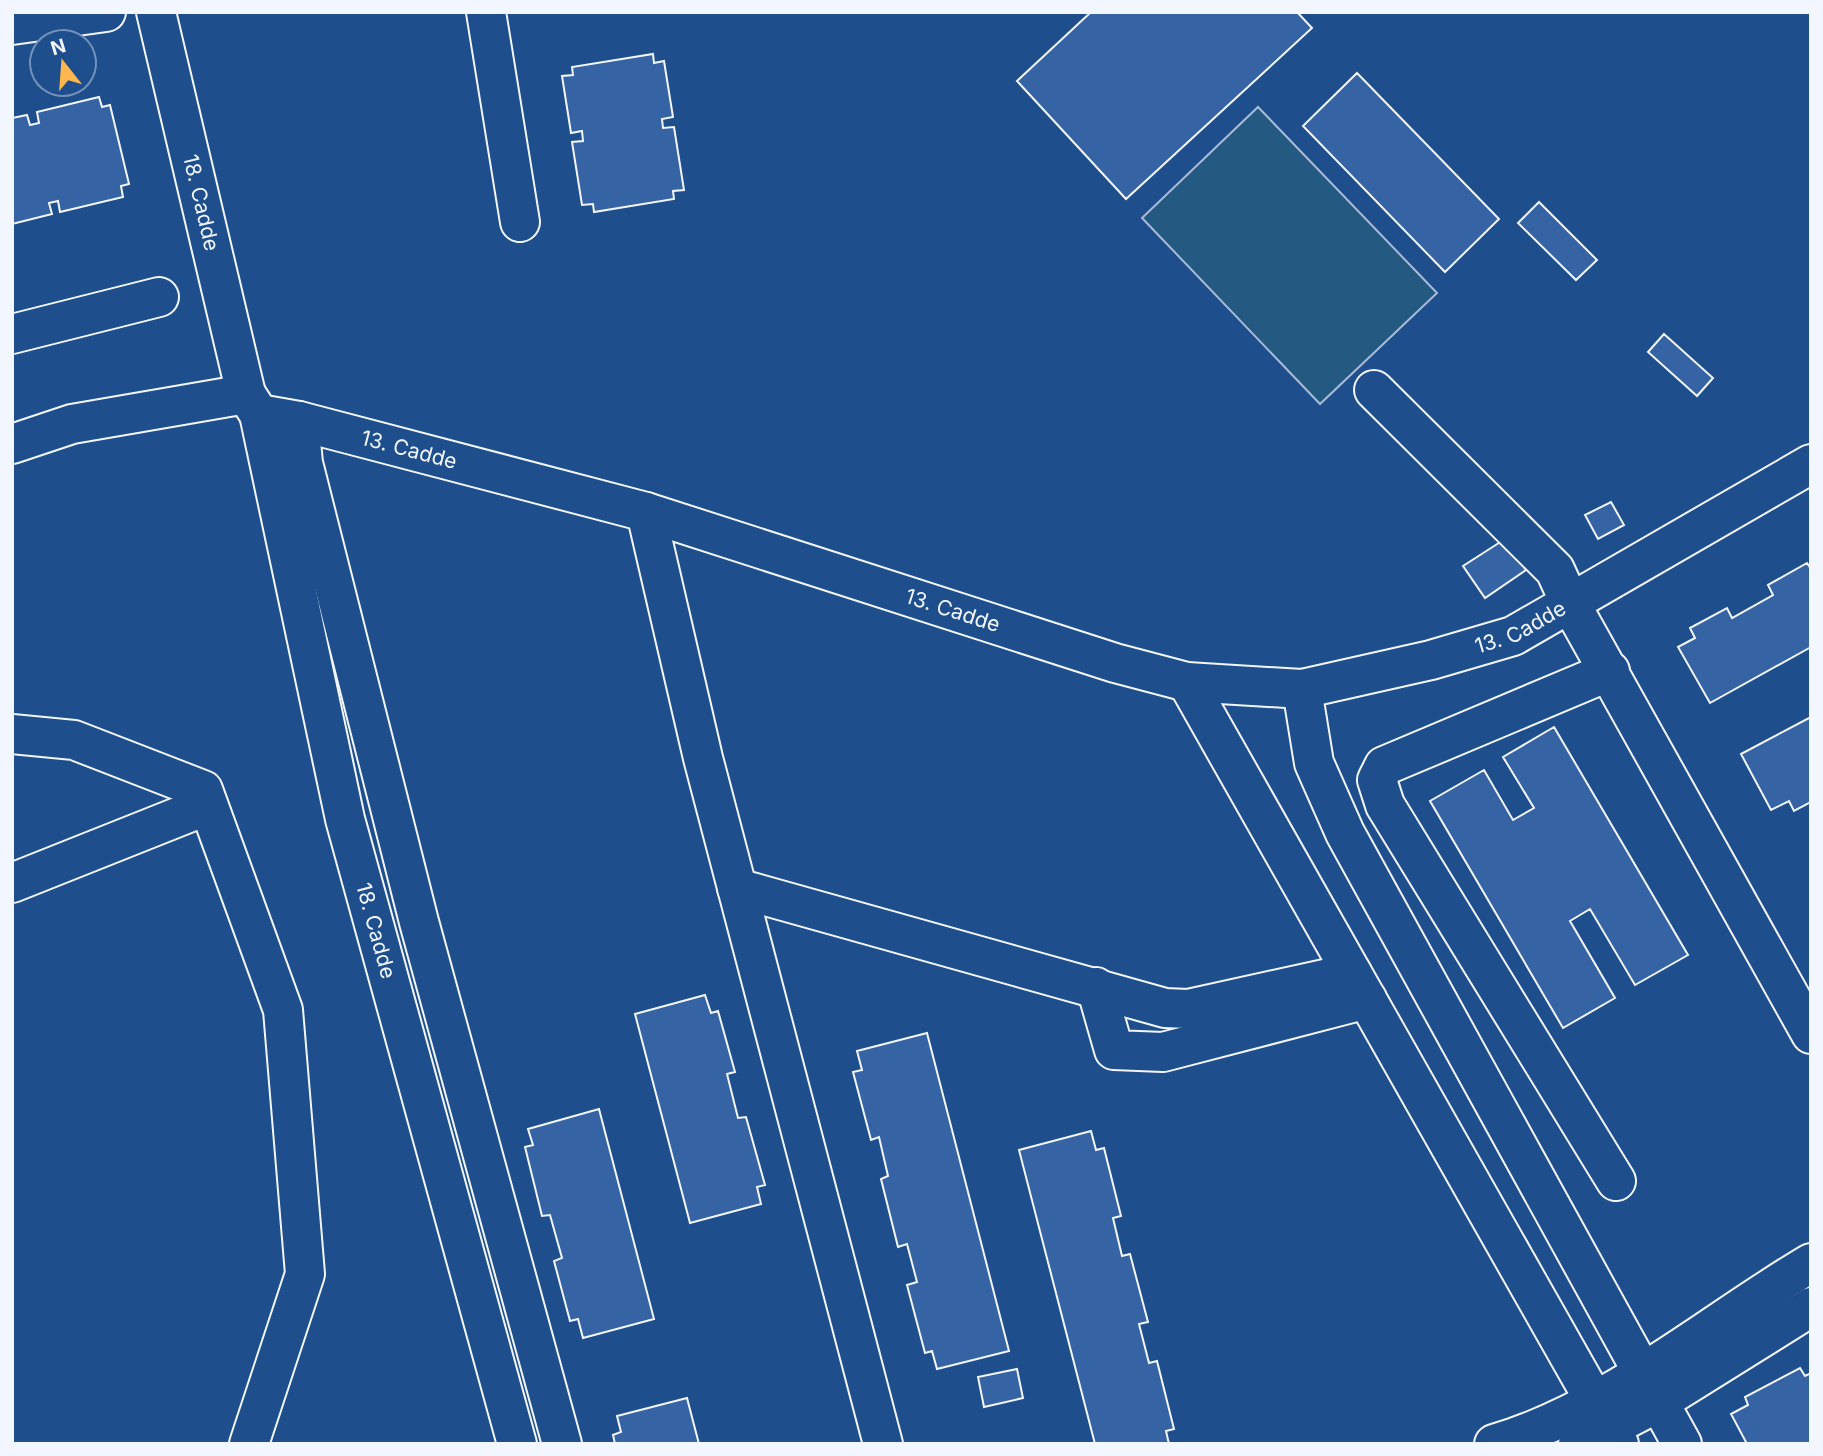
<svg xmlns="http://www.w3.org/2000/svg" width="1823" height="1456" font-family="Inter,sans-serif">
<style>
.green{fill:#245a82;stroke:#a8bbd7;stroke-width:2}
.building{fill:#3563a3;stroke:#f2f6ff;stroke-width:2}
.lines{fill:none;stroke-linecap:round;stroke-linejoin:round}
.minor-casing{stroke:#f2f6ff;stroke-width:42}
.minor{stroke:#1f4e8c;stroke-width:38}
.labels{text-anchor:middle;stroke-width:5;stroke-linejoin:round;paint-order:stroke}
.street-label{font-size:21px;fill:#f2f6ff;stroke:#1f4e8c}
</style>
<rect width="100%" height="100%" fill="#1f4e8c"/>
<path class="green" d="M1258 107 1437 293 1320 404 1142 218Z"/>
<path class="building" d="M1091 12H1297L1312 28 1126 199 1017 81Z
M653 54 654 63 664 61 673 117 662 119 663 128 674 127 684 190 673 191 674 199 594 212 593 204 582 205 572 142 583 141 582 131 571 133 562 76 573 75 572 67Z
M1357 73 1499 219 1445 272 1303 126Z
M99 97 102 107 110 105 129 184 121 186 123 197 60 212 58 201 49 203 52 214 12 224V118L27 115 30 125 39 123 37 112Z
M1539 202 1597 260 1576 280 1518 223Z
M1664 334 1713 378 1697 396 1648 352Z
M1611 502 1624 525 1598 539 1585 515Z
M1505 539 1526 570 1485 598 1463 566Z
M1807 563 1811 569V647L1710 703 1678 647 1695 638 1690 628 1727 608 1732 618 1773 595 1768 585Z
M1811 717V802L1794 811 1789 801 1771 810 1741 754Z
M1554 727 1688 955 1635 985 1590 909 1570 921 1615 998 1563 1028 1430 801 1484 770 1513 820 1534 808 1503 757Z
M705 995 711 1013 718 1011 735 1072 727 1074 738 1118 746 1117 765 1185 757 1187 761 1204 690 1223 635 1014Z
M927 1033 1009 1351 937 1369 932 1351 925 1353 907 1285 917 1282 907 1244 898 1247 881 1179 888 1176 879 1137 871 1140 853 1072 862 1070 857 1051Z
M599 1109 654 1319 583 1338 578 1319 570 1321 554 1261 562 1258 550 1215 542 1216 525 1147 533 1145 528 1129Z
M1091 1131 1096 1150 1104 1148 1121 1216 1113 1218 1122 1256 1130 1254 1148 1322 1139 1324 1149 1363 1157 1361 1174 1429 1166 1431 1169 1444H1095L1019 1150Z
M1800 1368 1805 1376 1811 1373V1444H1747L1731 1414 1748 1405 1745 1397Z
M1017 1369 1023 1398 984 1407 978 1377Z
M687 1398 699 1444H615L613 1435 621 1432 617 1416Z"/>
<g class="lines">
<g class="minor-casing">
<g id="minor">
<path id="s1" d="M156 12 246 394"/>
<path d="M486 12 520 222"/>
<path d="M12 25 106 12"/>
<path d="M12 334 159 297"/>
<path d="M1374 390 1555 570 1570 603 1811 1034"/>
<path id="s2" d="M259 414 345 819 517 1444"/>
<path d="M299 421 303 463 419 922 562 1444"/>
<path id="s3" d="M12 444 72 424 246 394 259 414 299 421 646 512 1115 663 1187 682 1302 689 1431 660 1513 636 1811 464"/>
<path d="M646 512 703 758 883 1444"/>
<path d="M1610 671 1384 766 1377 780 1385 805 1616 1181"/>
<path d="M1187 682 1619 1444"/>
<path d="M1302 689 1314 763 1345 833 1682 1444"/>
<path d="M12 734 74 740 203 790 283 1010 305 1274 249 1444"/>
<path d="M12 883 208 805"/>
<path d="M737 888 1165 1008 1188 1009 1352 973"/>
<path d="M1096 987 1114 1050 1163 1052 1367 999"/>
<path d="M1494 1444C1610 1410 1708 1324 1811 1263"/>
<path d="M1578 1444 1659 1402 1811 1307"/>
</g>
</g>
<use href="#minor" class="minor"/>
</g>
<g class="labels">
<g class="street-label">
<text dy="7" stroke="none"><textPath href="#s1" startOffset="196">18. Cadde</textPath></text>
<text dy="7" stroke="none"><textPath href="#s3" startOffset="418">13. Cadde</textPath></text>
<text dy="7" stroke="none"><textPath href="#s3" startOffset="985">13. Cadde</textPath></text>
<text dy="7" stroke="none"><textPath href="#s3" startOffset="1573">13. Cadde</textPath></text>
<text dy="7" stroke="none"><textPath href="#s2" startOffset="530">18. Cadde</textPath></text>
</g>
</g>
<rect width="1823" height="1456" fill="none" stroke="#f2f6ff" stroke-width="28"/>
<g transform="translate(63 63) rotate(343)"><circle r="33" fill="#1f4e8c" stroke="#7391ba" stroke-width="2"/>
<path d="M0-5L12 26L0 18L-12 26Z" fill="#ffb74d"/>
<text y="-10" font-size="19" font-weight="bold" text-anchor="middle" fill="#f2f6ff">N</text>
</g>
</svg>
